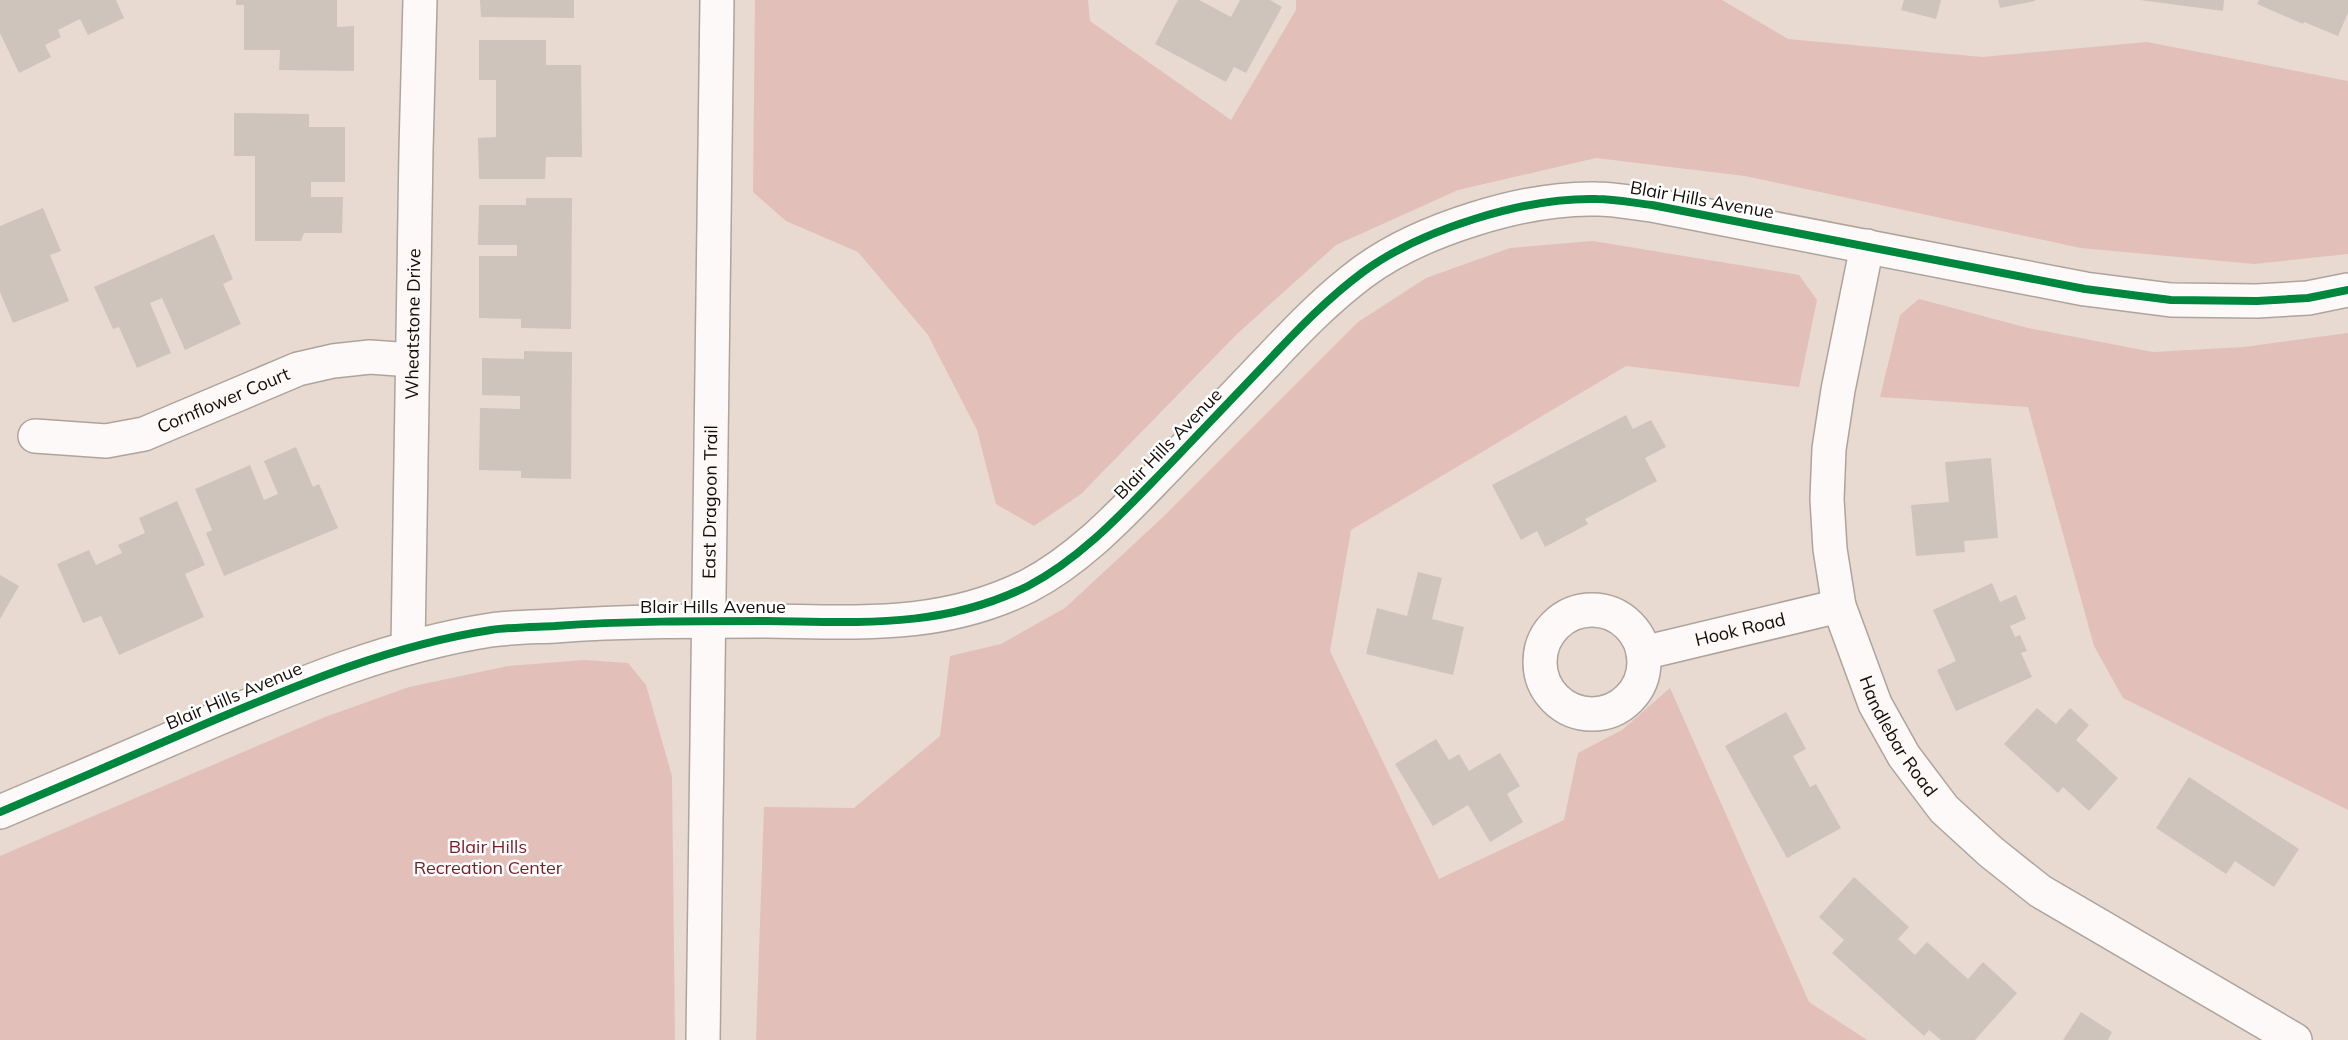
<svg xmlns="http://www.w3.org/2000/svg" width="2348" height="1040" font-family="Mulish,sans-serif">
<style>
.green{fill:#e2bfb9}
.building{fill:#cec4bb}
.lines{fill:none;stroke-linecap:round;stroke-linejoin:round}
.minor-casing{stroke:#aea49c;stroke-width:36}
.tertiary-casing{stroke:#aea49c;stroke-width:36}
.minor{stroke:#fcf9f8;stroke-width:33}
.tertiary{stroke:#fcf9f8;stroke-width:33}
.cycleway-casing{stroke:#fff;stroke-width:11}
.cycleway{stroke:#00873e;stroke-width:8}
.labels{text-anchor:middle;stroke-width:5;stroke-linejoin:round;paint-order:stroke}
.street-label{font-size:18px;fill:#140c06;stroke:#fff}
.park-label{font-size:18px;fill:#771a23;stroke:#fff}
</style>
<rect width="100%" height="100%" fill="#e8dad0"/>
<path class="green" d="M755 0H1088L1090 21 1231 120 1296 10V0H1722L1788 39 1982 57 2147 42 2348 81V254L2254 264 2081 248 1745 176 1596 158 1458 190 1336 245 1237 334 1081 494 1034 526 996 504 977 430 928 335 858 252 786 221 753 192Z
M1593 241 1799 275 1817 300 1799 387 1626 366 1351 530 1330 651 1439 879 1564 820 1578 753 1622 730 1670 688 1809 1002 1867 1040H756L764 807 854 808 940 736 950 656 1001 644 1065 608 1163 517 1358 322 1426 278 1510 248Z
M1919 299 2028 328 2153 352 2244 347 2348 333V810L2123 698 2094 646 2028 407 1880 397 1900 315Z
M584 660 628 663 646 685 672 776 675 1040H0V856L325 717 409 687 508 666Z"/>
<path class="building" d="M0 0H116L124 18 88 35 80 19 58 30 61 37 45 45 51 57 19 73 0 33Z
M236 0H337V27L354 26V71L279 70 280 50H244V5H236Z
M480 0H574V18L481 17Z
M1178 0H1199L1231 17 1240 0H1270L1282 7 1246 73 1234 67 1226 82 1155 44Z
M1904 0H1941L1936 19 1901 10Z
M1998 0H2035V1L2000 8Z
M2140 0H2224L2223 11Z
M2259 0H2348V13L2338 36 2304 22 2303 24 2257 4Z
M479 40H546V65H581L582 157H546L545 179H479L478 138 496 137V80H479Z
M234 113 309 114V127H345V182H311V197H343L342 233H304L301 241H255V156H234Z
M526 198H572L571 329 521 328V319L479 318V256H517V245H478L479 205H526Z
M43 208 61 251 50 255 69 301 13 323 0 292V226Z
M214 234 233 279 223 284 241 324 185 350 162 298 150 303 171 353 137 368 119 327 113 329 94 287Z
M524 351 572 352 571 479 521 478V471L479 470 480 408 520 409V396L482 395V358L524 359Z
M1626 415 1633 429 1651 420 1666 447 1645 458 1657 481 1585 519 1588 524 1545 547 1537 531 1521 540 1492 485Z
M296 447 313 487 319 484 338 528 224 576 206 533 212 530 195 489 250 465 264 500 278 494 264 461Z
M1991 458 1998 538 1964 541 1965 552 1916 556 1911 505 1949 502 1945 462Z
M177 501 205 565 185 574 204 617 119 655 101 616 83 623 57 564 89 550 96 565 122 553 118 545 145 533 139 518Z
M1418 572 1442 578 1432 619 1464 627 1453 675 1366 654 1377 608 1407 616Z
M0 575 19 586 0 619Z
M1992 583 2000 602 2016 595 2026 619 2010 626 2015 637 2020 635 2027 651 2021 653 2032 677 1956 711 1937 670 1956 661 1933 610Z
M2037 708 2056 724 2070 708 2089 725 2076 740 2118 778 2089 811 2063 787 2058 793 2004 744Z
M1786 712 1806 749 1793 756 1810 787 1816 784 1841 828 1787 858 1725 746Z
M1436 739 1449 760 1459 754 1469 771 1500 753 1520 786 1507 794 1523 822 1490 842 1468 805 1433 826 1395 764Z
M2189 777 2299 849 2274 887 2235 861 2226 874 2156 828Z
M1854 877 1909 927 1898 939 1915 955 1927 942 1968 979 1983 962 2017 993 1975 1040H1941L1929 1030 1924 1036 1832 953 1844 940 1819 917Z
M2081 1012 2112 1032 2108 1040H2063Z"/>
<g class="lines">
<g class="minor-casing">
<g id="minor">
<path id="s1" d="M1867 246 1838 390 1829 449 1827 499 1830 549 1839 606 1875 704 1904 756 1944 809 1991 852 2040 891 2295 1040"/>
<path id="s2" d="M35 436 106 441 144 434 298 369 333 361 370 357 412 360"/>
<circle cx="1592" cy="662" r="52"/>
<path id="s3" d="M408 648 416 150 420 0"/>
<path id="s4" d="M1643 653 1839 606"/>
<path d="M0 812C71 782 141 752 212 721 302 683 393 645 491 630 512 627 534 627 555 626 625 621 696 621 767 621 859 622 942 629 1028 586 1082 558 1125 510 1167 467 1201 431 1235 396 1269 360 1298 329 1328 298 1363 272 1420 230 1525 197 1597 199 1615 199 1634 203 1652 205L2085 289 2171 300 2257 301 2308 298 2348 290"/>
</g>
</g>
<g class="tertiary-casing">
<g id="tertiary">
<path id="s5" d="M703 1040 717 0"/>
</g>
</g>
<use href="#minor" class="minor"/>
<use href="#tertiary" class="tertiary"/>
<g class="cycleway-casing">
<path id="cycleway" d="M0 812C71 782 141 752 212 721 302 683 393 645 491 630 512 627 534 627 555 626 625 621 696 621 767 621 859 622 942 629 1028 586 1082 558 1125 510 1167 467 1201 431 1235 396 1269 360 1298 329 1328 298 1363 272 1420 230 1525 197 1597 199 1615 199 1634 203 1652 205L2085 289 2171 300 2257 301 2308 298 2348 290"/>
</g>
<use href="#cycleway" class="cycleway"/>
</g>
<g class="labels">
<g class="street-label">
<text transform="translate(1702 200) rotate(10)" y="6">Blair Hills Avenue</text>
<text dy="6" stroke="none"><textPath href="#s3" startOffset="324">Wheatstone Drive</textPath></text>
<text dy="6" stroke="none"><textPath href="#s2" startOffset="196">Cornflower Court</textPath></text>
<text transform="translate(1168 444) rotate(-46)" y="6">Blair Hills Avenue</text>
<text dy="6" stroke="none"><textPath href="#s5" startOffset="538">East Dragoon Trail</textPath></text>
<text x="713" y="613">Blair Hills Avenue</text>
<text dy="6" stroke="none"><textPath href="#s4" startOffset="100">Hook Road</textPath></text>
<text transform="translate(234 696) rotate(-23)" y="6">Blair Hills Avenue</text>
<text dy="6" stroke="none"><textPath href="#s1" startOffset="508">Handlebar Road</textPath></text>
</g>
<g class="park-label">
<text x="488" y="853">Blair Hills<tspan x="488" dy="21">Recreation Center</tspan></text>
</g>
</g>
</svg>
